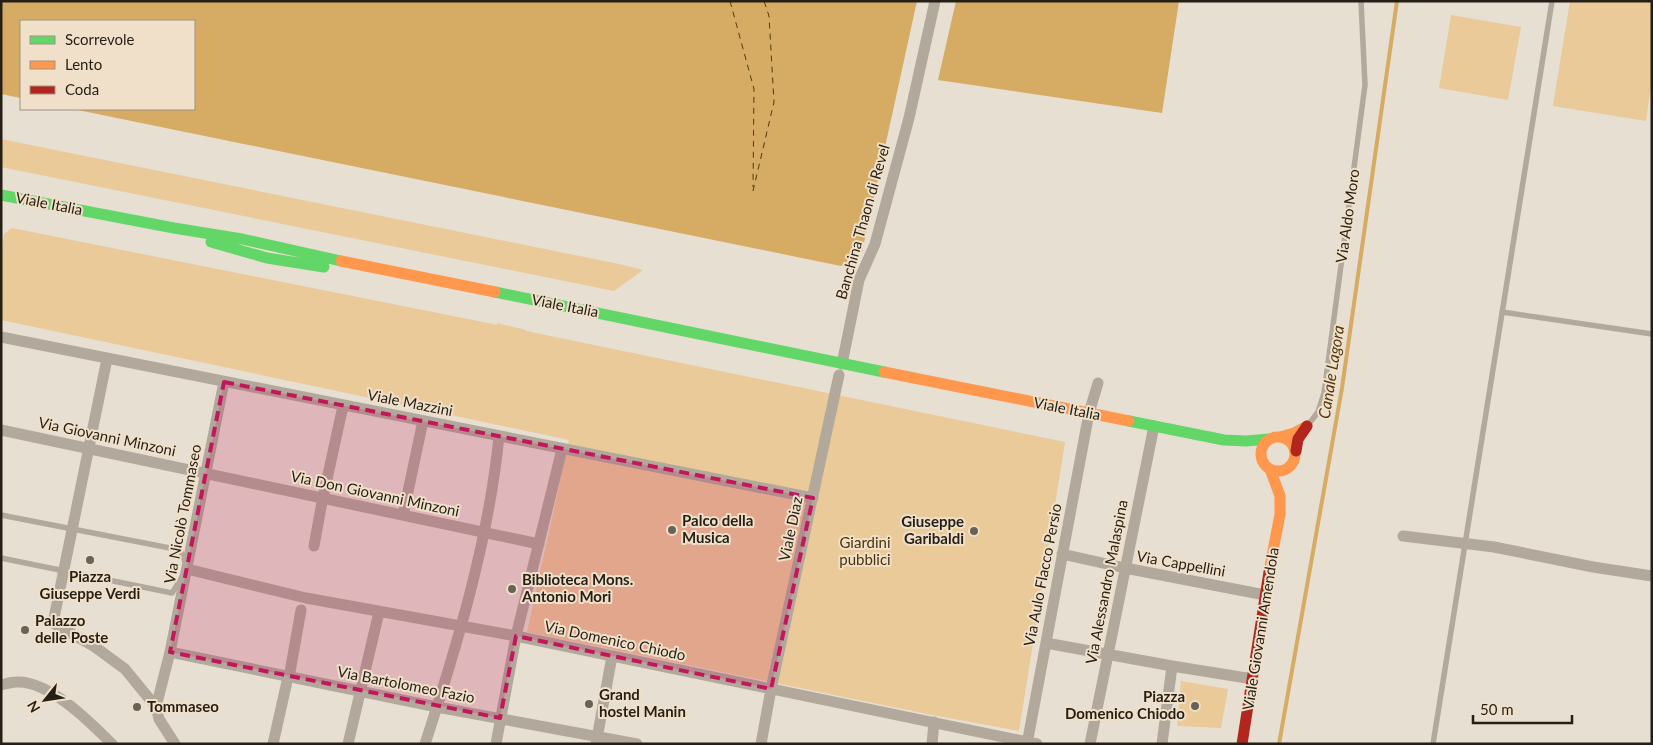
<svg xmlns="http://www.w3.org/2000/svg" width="1653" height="745" font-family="Lato,sans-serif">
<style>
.green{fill:#e9ca98}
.water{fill:#d6ab63}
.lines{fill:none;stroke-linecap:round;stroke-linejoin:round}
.stream{stroke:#d6ab63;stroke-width:4}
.ferry{stroke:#523b13;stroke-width:1;stroke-dasharray:6 5;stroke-linecap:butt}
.lane{stroke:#b2a99c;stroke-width:5.5}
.street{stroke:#b2a99c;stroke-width:11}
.fast{stroke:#63d668;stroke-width:11}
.slow{stroke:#ff974d;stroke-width:11}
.jam{stroke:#b3261e;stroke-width:11}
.marked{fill:#c2185b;fill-opacity:0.2;stroke:#c2185b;stroke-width:4;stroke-dasharray:10 6;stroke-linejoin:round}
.poi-dot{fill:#696258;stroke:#f0e0c9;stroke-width:2}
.labels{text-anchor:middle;stroke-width:4;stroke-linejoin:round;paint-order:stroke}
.street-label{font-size:15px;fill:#251f16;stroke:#f0e0c9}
.poi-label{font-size:15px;font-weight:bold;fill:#251f16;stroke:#f0e0c9;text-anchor:start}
.park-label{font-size:15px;fill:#4b340a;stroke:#f0e0c9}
.water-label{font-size:16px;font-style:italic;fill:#523b13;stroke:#f0e0c9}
</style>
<rect width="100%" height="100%" fill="#e7dfd2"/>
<path class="green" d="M1570 1H1652V78L1646 121 1553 106Z
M1451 15 1521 27 1508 100 1439 88Z
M1 139 619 264 643 270 614 291 1 167Z
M12 228 493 324 497 325V323L526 330V331L1065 442 1019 731 927 714 527 632 569 440 1 320V249L4 234Z
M1181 681 1228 689 1221 728 1177 726Z"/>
<path class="water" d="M1 1H917L862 252 841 266 73 109H194V21H21V98L1 94Z
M956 1H1179L1162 113 938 80Z"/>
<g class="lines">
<path class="stream" d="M1279 744 1342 388 1397 1"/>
<path class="ferry" d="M730 1 754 89 753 187
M753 191 774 102 769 16 764 1"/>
<path class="lane" d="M1502 312 1652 334
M1308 425 1318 412 1324 393 1365 85 1361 1
M1 515 180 550 186 564
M1 558 172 593 182 577
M1433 744 1552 1"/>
<path class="street" d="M1 337 813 498
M107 359 53 623 95 647 125 669 156 707 159 719 175 744
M842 364 859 280 875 244 909 118 935 1
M1 430 539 544
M403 515 423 421
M1403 536 1494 547 1593 567 1652 576
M314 546 322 502 343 406
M1062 554 1125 568 1265 595
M187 569 306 598 516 636 1037 744
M1046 643 1172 666
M170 652 437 707 637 744
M290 672 301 610
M1 685C6 684 11 682 16 682 49 680 91 723 112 744
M156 707 170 652 224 382
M273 744 288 677
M348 744 379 612
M425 744C457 646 489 539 499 436
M496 744 516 636 562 449
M596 744 612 656
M761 744 771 689 839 375
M932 744 934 722
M1027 744 1089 413 1098 383
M1090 744 1154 426
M1162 744 1172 666 1253 679"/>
<path class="fast" d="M1 195 174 228 242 239 341 261
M211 242 267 258 324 267
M495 292C625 318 754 346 884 372
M1129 421 1224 440 1246 441 1269 439"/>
<path class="slow" d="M341 261 495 292
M884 372 1129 421
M1261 454a17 17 0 1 1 34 0a17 17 0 1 1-34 0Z
M1280 437 1294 433 1307 426
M1269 572 1280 514V496L1270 469"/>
<path class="jam" d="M1296 451 1298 439 1307 426
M1242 744 1269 572"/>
</g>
<path class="marked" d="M224 382 813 498 771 689 516 636 500 718 170 652Z"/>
<g class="poi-dot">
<circle cx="672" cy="530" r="5"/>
<circle cx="974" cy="531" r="5"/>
<circle cx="90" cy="560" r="5"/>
<circle cx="512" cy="589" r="5"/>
<circle cx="25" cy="630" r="5"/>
<circle cx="589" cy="704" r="5"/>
<circle cx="1195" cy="706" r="5"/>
<circle cx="137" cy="707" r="5"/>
</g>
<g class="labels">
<g class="street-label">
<text transform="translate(49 204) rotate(11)" y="5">Viale Italia</text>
<text transform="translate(1348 216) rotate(-82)" y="5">Via Aldo Moro</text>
<text transform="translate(863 222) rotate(-74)" y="5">Banchina Thaon di Revel</text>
<text transform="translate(565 306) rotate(11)" y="5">Viale Italia</text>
<text transform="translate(410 403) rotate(11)" y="5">Viale Mazzini</text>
<text transform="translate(1067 409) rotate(11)" y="5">Viale Italia</text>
<text transform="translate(107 437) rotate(12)" y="5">Via Giovanni Minzoni</text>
<text transform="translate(375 494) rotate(12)" y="5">Via Don Giovanni Minzoni</text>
<text transform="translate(183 514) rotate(-79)" y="5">Via Nicolò Tommaseo</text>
<text transform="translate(791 529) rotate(-78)" y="5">Viale Diaz</text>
<text transform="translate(1181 564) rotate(10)" y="5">Via Cappellini</text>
<text transform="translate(1043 575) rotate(-79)" y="5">Via Aulo Flacco Persio</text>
<text transform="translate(1107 582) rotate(-79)" y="5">Via Alessandro Malaspina</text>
<text transform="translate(1261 629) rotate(-81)" y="5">Viale Giovanni Amendola</text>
<text transform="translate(615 641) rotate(12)" y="5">Via Domenico Chiodo</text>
<text transform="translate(406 685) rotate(11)" y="5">Via Bartolomeo Fazio</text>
</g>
<g class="poi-label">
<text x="682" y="526">Palco della<tspan x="682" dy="17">Musica</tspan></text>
<text x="964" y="527" text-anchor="end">Giuseppe<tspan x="964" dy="17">Garibaldi</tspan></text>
<text x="90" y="582" text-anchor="middle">Piazza<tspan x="90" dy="17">Giuseppe Verdi</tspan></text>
<text x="522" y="585">Biblioteca Mons.<tspan x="522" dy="17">Antonio Mori</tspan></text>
<text x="35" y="626">Palazzo<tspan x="35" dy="17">delle Poste</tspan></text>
<text x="599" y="700">Grand<tspan x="599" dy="17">hostel Manin</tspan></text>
<text x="1185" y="702" text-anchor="end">Piazza<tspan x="1185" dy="17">Domenico Chiodo</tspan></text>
<text x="147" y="712">Tommaseo</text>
</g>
<g class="park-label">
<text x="865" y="548">Giardini<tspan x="865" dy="17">pubblici</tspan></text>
</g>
<g class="water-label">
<text transform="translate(1331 372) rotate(-81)" y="6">Canale Lagora</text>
</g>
</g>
<rect width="1653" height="745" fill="none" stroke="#251f16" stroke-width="5"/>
<rect x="20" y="20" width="175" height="90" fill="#f0e0c9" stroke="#9f9381"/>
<rect x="30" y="36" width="25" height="8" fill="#63d668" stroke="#9f9381"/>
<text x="65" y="45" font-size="15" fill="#251f16">Scorrevole</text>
<rect x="30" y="61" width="25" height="8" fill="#ff974d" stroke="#9f9381"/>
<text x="65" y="70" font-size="15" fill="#251f16">Lento</text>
<rect x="30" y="86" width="25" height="8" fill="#b3261e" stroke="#9f9381"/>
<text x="65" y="95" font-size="15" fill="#251f16">Coda</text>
<g transform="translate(45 700) rotate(240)" stroke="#f0e0c9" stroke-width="4" paint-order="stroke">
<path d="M0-4L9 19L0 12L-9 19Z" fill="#251f16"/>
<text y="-8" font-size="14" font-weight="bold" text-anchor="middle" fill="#251f16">N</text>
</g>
<path d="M1473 715v8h99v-8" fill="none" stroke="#251f16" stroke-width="2.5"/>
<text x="1480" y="715" font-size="15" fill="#251f16" stroke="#f0e0c9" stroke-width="4" paint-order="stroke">50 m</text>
</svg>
